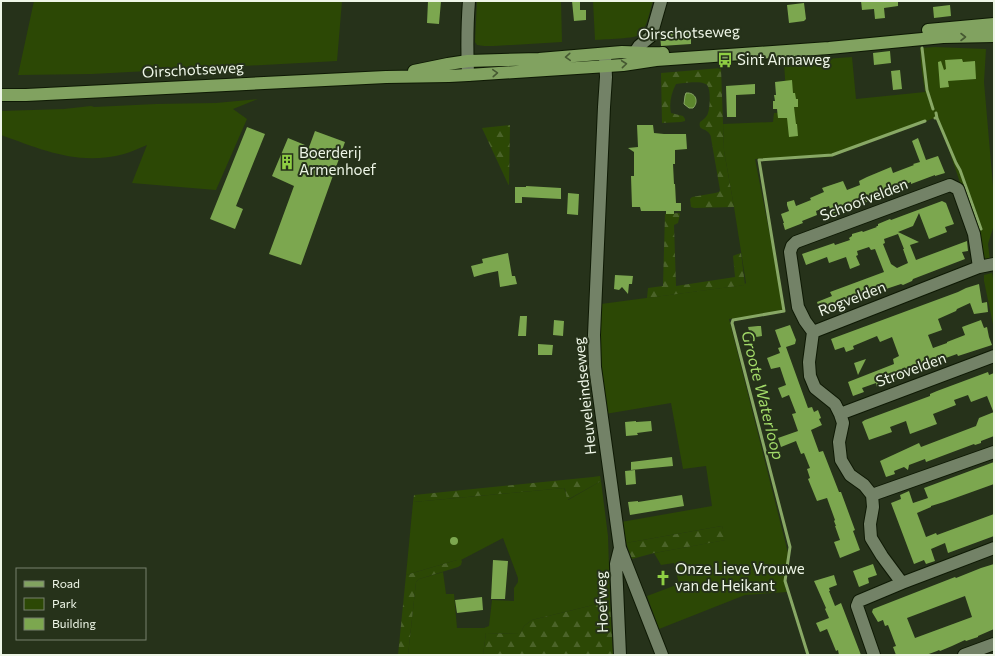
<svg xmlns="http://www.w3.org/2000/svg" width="995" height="656" font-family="Commissioner,sans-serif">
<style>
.green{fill:#2c4805}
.forest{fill:url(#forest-firs)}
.water{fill:#5c862d;stroke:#88a865}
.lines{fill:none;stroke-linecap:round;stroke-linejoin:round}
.stream{stroke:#88a865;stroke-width:3}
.building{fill:#7ca74f;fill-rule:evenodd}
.minor-casing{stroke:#0e1904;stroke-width:14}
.major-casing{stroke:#0e1904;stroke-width:14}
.minor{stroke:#738267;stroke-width:12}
.major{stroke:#81a260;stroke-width:12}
.oneway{stroke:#465932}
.labels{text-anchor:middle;stroke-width:4;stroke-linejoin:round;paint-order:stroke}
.street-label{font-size:15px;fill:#eef6e7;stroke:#26321a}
.poi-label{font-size:15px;fill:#eef6e7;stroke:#26321a;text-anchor:start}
.water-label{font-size:16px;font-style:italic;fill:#a2da68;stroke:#26321a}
</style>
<defs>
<pattern id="forest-firs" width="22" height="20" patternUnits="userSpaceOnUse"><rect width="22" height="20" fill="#2c4805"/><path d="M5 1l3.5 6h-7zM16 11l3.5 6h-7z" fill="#4b6329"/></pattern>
</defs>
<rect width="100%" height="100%" fill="#26321a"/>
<path class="green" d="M34 1H342L337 61 92 74 18 75Z
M477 1H561L562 42 494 46H484L477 45 475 42Z
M593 1H653C650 10 647 26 641 34 637 39 604 39 595 40Z
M935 47 986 49 984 82 994 198V225L988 244 990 260 986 259 983 256 977 233 945 138 937 117 831 157 755 159 785 312 729 319 788 553 785 587 787 592 745 595 659 629 647 596 679 584 674 563 661 565 654 553 725 540 722 526 626 543 621 522 712 506 706 466 683 469 671 403 605 414 601 370 600 334 601 304 744 285 746 283 734 207 724 151 723 124 773 122 774 113 787 112 784 62 852 57 856 99 925 92 921 65 920 48Z
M258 99 233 109 247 119 216 190 132 183 147 145C139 148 131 152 124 154 78 166 43 150 1 135V111L64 109 91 106 94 107 156 104 216 103Z
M992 273 994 283V329L984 281V275Z
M601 481 608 536 610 601 532 620 524 626 520 634 486 633 483 655H408L416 582 419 579 443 572 446 594H454L457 628H484L489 626 492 600 514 601V588L518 582V578L503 538 461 560H457L406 575 413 502 564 488 568 500Z"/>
<path class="forest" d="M721 68 724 151 734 207 694 208 691 207 690 199 692 197 715 193 719 192 720 190 711 138C711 136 710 134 708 132 704 128 698 130 700 122 703 120 707 117 708 113 710 108 711 89 707 85 702 80 683 83 676 84 671 93 669 104 671 113L683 116 685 119V121L681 122 662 123 661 73Z
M510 125 509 185 508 184 482 128Z
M679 213 680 214 678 223 674 225 676 286 735 277 733 256 735 255 741 253 745 285 647 298 648 288 663 286 665 214Z
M600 476 601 481 567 500 565 489 564 488 413 502 414 495 593 477Z
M722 526 726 540 654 553 632 559 626 543Z
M457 560H461L462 561 461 565 458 567 419 579 416 582 408 655H398L406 575Z
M610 601 613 655H483L486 633 520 634 524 626 532 620Z"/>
<path class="water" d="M686 93C696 92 699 102 693 108H689L684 104 685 96Z"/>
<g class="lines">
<path class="stream" d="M922 48 927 90 933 109
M935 118H937L936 113
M937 118 956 163 960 170 981 229
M808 655 785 581 790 547 732 323 733 320 784 311 759 160 832 155 925 121"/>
</g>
<path class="building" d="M428 1H441L439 24 427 23Z
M572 1H580V10H586V20L574 21Z
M861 1H898V6L884 8 885 18 875 19 874 9 862 10Z
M804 3 806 19 804 21 789 23 787 5Z
M950 5 951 16 934 18 933 7Z
M684 30V33L691 32V44L661 46 660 35 665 34 664 31Z
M890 51 891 63 874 65 873 53Z
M962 59 963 62 975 61 976 79 948 81 949 87 940 88 938 62 941 61 944 70 946 69 945 60Z
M900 70 902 89 893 90 891 71Z
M792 80 793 93H795L796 99H798V107H794L796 124H797L798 136 789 137 787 118H778L777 109H773V101H775L774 95H776L775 82Z
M755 84V94L736 95V117H727L726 86Z
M637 125H653L654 133 664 134H686L687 149 675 150V164H673L674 184H675L676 203H681V211H674V214H666V211H641L640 207H632L631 176H634V152L628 148 638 147Z
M247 127 265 134 236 206 243 209 235 229 210 219Z
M315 131 345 142 301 265 269 254 294 186 272 176 288 138 305 145 308 150Z
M918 138 926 160 938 156 945 173 935 176V175L911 184V182L906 184 905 183 890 189 891 191 871 199V200L860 205 858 202 843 207 842 208V210L832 214 829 206 816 211 817 215 802 221 803 223 785 230 783 223H784L781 214 789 211 787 205V202L794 200 796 206 811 200 810 198 824 192 822 188 843 181 847 190 860 185 859 181 867 177 891 167 893 173 914 165 913 164 920 162 912 141Z
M526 186 561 188V199L522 197V203H515V187H526Z
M568 193 579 194 578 215 567 214Z
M942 201 946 203 954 224 945 227 947 232 929 239 919 213 913 226 898 232 919 242 910 245 916 260 967 241 968 251 962 252 965 259 913 279 912 281 903 285 901 284 889 288 821 314 817 302 832 296 830 292 884 272 875 249 871 250 869 247 857 251 858 255 856 256 860 265 850 269 846 257 829 263 827 257 806 265 802 254 834 243 835 245 850 240 849 238 852 236V234L862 231 863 232 877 227 876 226H878V224L890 219 891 220ZM898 234 904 249H903L908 263 897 268 891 264 883 244 885 243 884 239Z
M508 253 512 276H515L517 284 500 287 498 271 484 274 474 277 471 266 483 263 482 259Z
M615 275 633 276 632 284H629L628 294 622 287 619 290 614 289Z
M979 284 982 303 987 302 988 312 974 314 970 303 957 309 956 311 938 319 942 330 928 335 933 348 947 343V342L965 335 962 327 981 320 984 328 987 327 989 337 992 345 958 356 957 354 943 359 944 361 922 369 919 373 915 372 877 387 876 383 862 388 864 392 853 396 848 382 894 364 893 359 899 356 892 337 880 342 877 336 853 346 854 349 846 352 844 347 835 350 831 339 958 292 966 288Z
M520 316H527L526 336H518Z
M554 320 564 321 563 336 553 335Z
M790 325 796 340 795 344 786 347 808 408 812 407 814 412 818 410 821 418 819 419 822 425 811 430 819 452 823 451 839 492H841L855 530 853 531 860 550 840 558 834 542 840 540 835 526H836L834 521 835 520 827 498 817 501 808 479 810 478 807 469 810 468 804 453 801 454 796 441 781 447 778 438 798 431 792 414 796 413 789 395 782 398 778 388 786 385 780 367 771 369 767 358 780 353 778 348 781 347 775 330Z
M758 326H761L762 336 751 338 748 327Z
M538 344 553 345 552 355H538Z
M866 359 858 375 854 363Z
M988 372 989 375 994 373V411H993L987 396 971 402 968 395 954 400 956 405 933 414 937 424 910 434 906 421 890 427 892 432 869 440 862 422 865 420 930 396V394L937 391Z
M994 412V436L981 441V443L975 445 974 444 926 462 925 459 909 465 908 470 904 467 894 471 895 474 886 477 880 461 919 443 921 447 976 426 979 418Z
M636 421V422L651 421 652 431 637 433 638 435 626 436 625 422Z
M672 457 673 466 631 470V462Z
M994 462V484L944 502 931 506V507L917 513 926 537 936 533 937 535 994 514V536L948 553 945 543 931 549 935 561 926 564 924 560 914 564 891 503 901 499 900 495 909 491 913 503 928 498 924 488Z
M635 470 636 484 626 485 625 471Z
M682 495 684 506 630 515 628 502 638 501V502Z
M450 541a4 4 0 1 1 8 0a4 4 0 1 1-8 0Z
M493 560 508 561 505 599H491Z
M873 564 877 575 868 578 869 583 859 587 853 571Z
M994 564V629L978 636V637L966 641 965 640 952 646 940 651 939 650 937 651 926 655H896L893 647 896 646 888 625 885 626 883 620 878 622 872 612 873 609 955 577 956 578 981 568ZM965 596 972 617 915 638 907 618Z
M834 575 837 585 829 588 830 591H829L835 606 841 603 861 655H839L838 650 836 651 827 629 820 632 816 623 829 618 825 609 826 608 814 581Z
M482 597 483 610 457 613 455 600Z"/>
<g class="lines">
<g class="minor-casing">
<path id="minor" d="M635 52 639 46 651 36 661 1
M605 56 606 77 604 107 594 335 595 367 620 548 662 655
M468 75C467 50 467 26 469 1
M994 264 979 267 813 332 809 362 810 376 815 388 835 404 840 414 843 423 839 442 841 460 850 475 864 485 872 495 873 507 870 524 871 538 882 556 902 583 994 548
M813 332 805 321 798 307 790 252 792 246 796 242 950 185 958 189 974 234 979 267
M840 414 994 356
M872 495 994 452
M620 655 616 564 620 548
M874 655 857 606 859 601 902 583
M964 655 994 644"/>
</g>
<g class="major-casing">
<path id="major" d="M928 30 994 24
M414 71 448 64 468 61 539 59 622 52C636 52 649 54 663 53
M1 95H26L386 77 449 76 468 75 623 65 656 60 829 48 943 37 994 36"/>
</g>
<use href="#minor" class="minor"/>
<use href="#major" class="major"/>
</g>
<defs><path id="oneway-chevron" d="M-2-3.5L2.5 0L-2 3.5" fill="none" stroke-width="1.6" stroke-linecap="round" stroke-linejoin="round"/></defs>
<g class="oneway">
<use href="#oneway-chevron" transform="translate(963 37)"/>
<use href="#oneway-chevron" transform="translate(568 57) rotate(176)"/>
<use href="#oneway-chevron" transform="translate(624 64) rotate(-6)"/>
<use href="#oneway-chevron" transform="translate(495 73) rotate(-4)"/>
</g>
<defs>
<g id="bus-bare" transform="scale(1.2)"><path d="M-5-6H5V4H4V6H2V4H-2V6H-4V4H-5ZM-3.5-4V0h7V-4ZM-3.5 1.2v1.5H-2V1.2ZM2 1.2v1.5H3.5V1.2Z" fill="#8ece43" stroke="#26321a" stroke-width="2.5" paint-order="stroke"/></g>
<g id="building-bare" transform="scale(1.2)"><path d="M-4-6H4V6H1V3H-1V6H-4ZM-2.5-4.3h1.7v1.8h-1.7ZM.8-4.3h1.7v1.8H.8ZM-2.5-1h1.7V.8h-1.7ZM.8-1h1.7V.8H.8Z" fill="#8ece43" stroke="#26321a" stroke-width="2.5" paint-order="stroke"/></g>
<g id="church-bare" transform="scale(1.2)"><path d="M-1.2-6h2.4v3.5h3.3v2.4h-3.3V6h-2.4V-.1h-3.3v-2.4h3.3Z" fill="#8ece43" stroke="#26321a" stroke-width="2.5" paint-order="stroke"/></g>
</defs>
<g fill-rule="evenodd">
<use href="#bus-bare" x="725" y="60"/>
<use href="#building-bare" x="287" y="162"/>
<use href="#church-bare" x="663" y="578"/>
</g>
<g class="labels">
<g class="street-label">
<text transform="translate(689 33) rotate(-2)" y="5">Oirschotseweg</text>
<text transform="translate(193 70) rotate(-3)" y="5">Oirschotseweg</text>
<text transform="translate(864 200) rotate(-21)" y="5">Schoofvelden</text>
<text transform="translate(852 299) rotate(-21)" y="5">Rogvelden</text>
<text transform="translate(911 370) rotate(-20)" y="5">Strovelden</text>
<text transform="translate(585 396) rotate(-96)" y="5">Heuveleindseweg</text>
<text transform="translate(602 602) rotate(-92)" y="5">Hoefweg</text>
</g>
<g class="poi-label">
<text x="737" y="65">Sint Annaweg</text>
<text x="299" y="158">Boerderij<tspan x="299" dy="17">Armenhoef</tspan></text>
<text x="675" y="574">Onze Lieve Vrouwe<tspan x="675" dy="17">van de Heikant</tspan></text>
</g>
<g class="water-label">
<text transform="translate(763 395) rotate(76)" y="6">Groote Waterloop</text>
</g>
</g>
<rect width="995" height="656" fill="none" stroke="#eef6e7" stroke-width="4"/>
<rect x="16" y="568" width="130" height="72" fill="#26321a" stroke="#76806c"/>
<rect x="24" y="581" width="20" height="6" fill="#81a260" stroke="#76806c"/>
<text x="52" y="588" font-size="12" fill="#eef6e7">Road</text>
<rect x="24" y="598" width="20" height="12" fill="#2c4805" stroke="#76806c"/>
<text x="52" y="608" font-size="12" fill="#eef6e7">Park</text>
<rect x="24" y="618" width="20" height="12" fill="#7ca74f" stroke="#76806c"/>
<text x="52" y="628" font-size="12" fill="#eef6e7">Building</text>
</svg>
